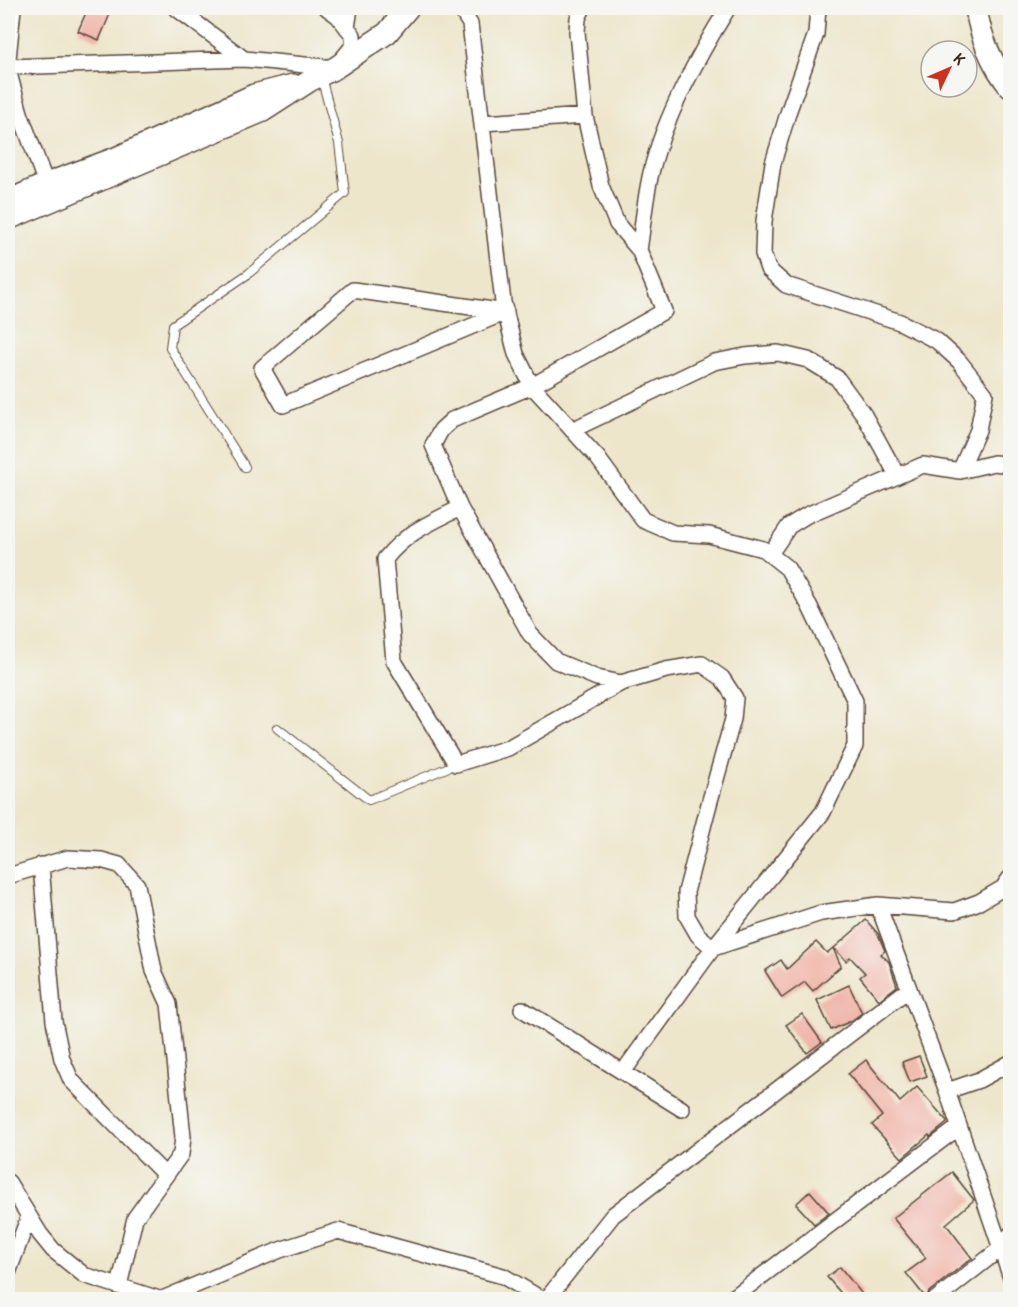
<svg xmlns="http://www.w3.org/2000/svg" width="1018" height="1307" font-family="'Patrick Hand',sans-serif">
<style>
.building{fill:#f0b3a7}
.lines{fill:none;stroke-linecap:round;stroke-linejoin:round}
.lane-casing{stroke:#564638;stroke-width:10}
.street-casing{stroke:#564638;stroke-width:18}
.secondary-casing{stroke:#564638;stroke-width:24}
.lane{stroke:#fff;stroke-width:8}
.street{stroke:#fff;stroke-width:15}
.secondary{stroke:#fff;stroke-width:21}
</style>
<rect width="100%" height="100%" fill="#f6f6f2"/>
<filter id="ink" filterUnits="userSpaceOnUse"><feTurbulence type="fractalNoise" baseFrequency=".0167" numOctaves="2"/><feDisplacementMap in="SourceGraphic" scale="12" xChannelSelector="R" yChannelSelector="G"/><feConvolveMatrix kernelMatrix="1 2 1 2 8 2 1 2 1" color-interpolation-filters="sRGB"/></filter>
<filter id="wash" filterUnits="userSpaceOnUse"><feTurbulence type="fractalNoise" baseFrequency=".008" numOctaves="4" result="noise"/><feDisplacementMap in="SourceGraphic" scale="24" xChannelSelector="R" yChannelSelector="G"/><feGaussianBlur stdDeviation="1.35" result="paint"/><feColorMatrix in="noise" values="0 0 0 0 0 0 0 0 0 0 0 0 0 0 0 0 0 1.4 0 .05"/><feComposite in="paint" operator="in"/></filter>
<g filter="url(#wash)">
<rect width="100%" height="100%" fill="#ede6cb"/>
<g id="blocks">
<path class="building" d="M88 8H93L110 14 99 40 78 31Z
M866 920 878 934 885 951 881 954 889 962 897 986 879 1000 860 977 865 973 850 957 846 961 834 948Z
M816 942 827 953 833 948 841 966 813 991 805 982 782 998 765 971 781 960 787 969Z
M849 985 862 1013 851 1021 831 1030 817 1000Z
M802 1014 822 1042 807 1053 786 1025Z
M919 1056 927 1076 910 1082 902 1062Z
M866 1060 900 1102 917 1087 947 1121V1123L941 1128 930 1137 929 1135 902 1158 872 1125 882 1116 848 1074Z
M952 1172 974 1200 946 1224 972 1258 929 1292 926 1298 906 1273 926 1258 893 1218Z
M810 1191 829 1213 814 1224 796 1204Z
M840 1267 862 1294 855 1299H846L827 1277Z"/>
</g>
</g>
<g filter="url(#ink)">
<use href="#blocks" fill-opacity="0" stroke="#564638" stroke-width="1.5"/>
<g class="lines">
<g class="lane-casing">
<path id="lane" d="M245 467 170 348 173 325 248 274 345 193 339 143 321 77
M277 728 369 800 456 764"/>
</g>
<g class="street-casing">
<path id="street" d="M176 8 244 59
M460 8 470 24 503 302 516 354 532 386 597 457 643 520 673 533 709 535 763 549 787 568 809 605 855 701V746L823 812 713 948 623 1072
M583 8 578 18 577 32 585 116 601 186 617 224 639 250 664 311 532 386 452 420 441 430 433 445 460 508 530 634 556 661 597 678 621 683 666 670 702 664 722 678 735 698 733 719 709 804 686 892 687 916 698 935 713 948 821 913 878 905 954 911 979 902 1003 888 1010 878
M818 8 816 34 789 110 773 163 764 221 763 254 768 269 786 285 900 322 937 341 959 361 985 394 978 430 960 471
M347 28 350 8
M8 59 13 8
M8 67 244 59 335 68 353 46V35L338 16 327 8
M8 70 20 113 49 192
M483 123 585 116
M639 250C643 225 645 198 651 173 663 120 699 54 728 8
M353 290 506 312 283 405 262 368Z
M572 430 714 362 745 356 778 353 808 360 837 378 864 415 897 475
M460 508C430 523 407 532 385 559L394 661 456 764 508 748 621 683
M770 554 789 526 807 515 923 465 960 471 994 463 1010 465
M41 865 54 1021 62 1059 71 1080 165 1175
M8 876 68 858 101 860 119 865 137 885 154 971 169 1004 183 1137 181 1154 135 1218 119 1286
M878 905 947 1091 1010 1275
M522 1009 682 1109
M947 1091 979 1080 1010 1063
M8 1182 40 1234 53 1250 84 1275 162 1300
M8 1273 29 1216
M160 1300 280 1250 338 1231 503 1276 543 1300
M546 1300 613 1215 909 989
M730 1300 959 1127
M935 1300 1000 1249 1010 1235"/>
</g>
<g class="secondary-casing">
<path id="secondary" d="M976 8C980 36 992 65 1010 87
M8 201 46 184 116 158 254 95 293 85
M8 219 263 111 311 80 335 68 387 33 408 8"/>
</g>
<use href="#lane" class="lane"/>
<use href="#street" class="street"/>
<use href="#secondary" class="secondary"/>
</g>
</g>
<rect width="1018" height="1307" fill="none" stroke="#f6f6f2" stroke-width="30"/>
<g transform="translate(949 69) rotate(46)"><circle r="28" fill="#f6f6f2" stroke="#aba49d" stroke-width="1.5"/>
<path d="M0-4.5L10 22L0 15L-10 22Z" fill="#c8321e"/>
<text y="-9" font-size="16" font-weight="bold" text-anchor="middle" fill="#3b2a1e">K</text>
</g>
</svg>
